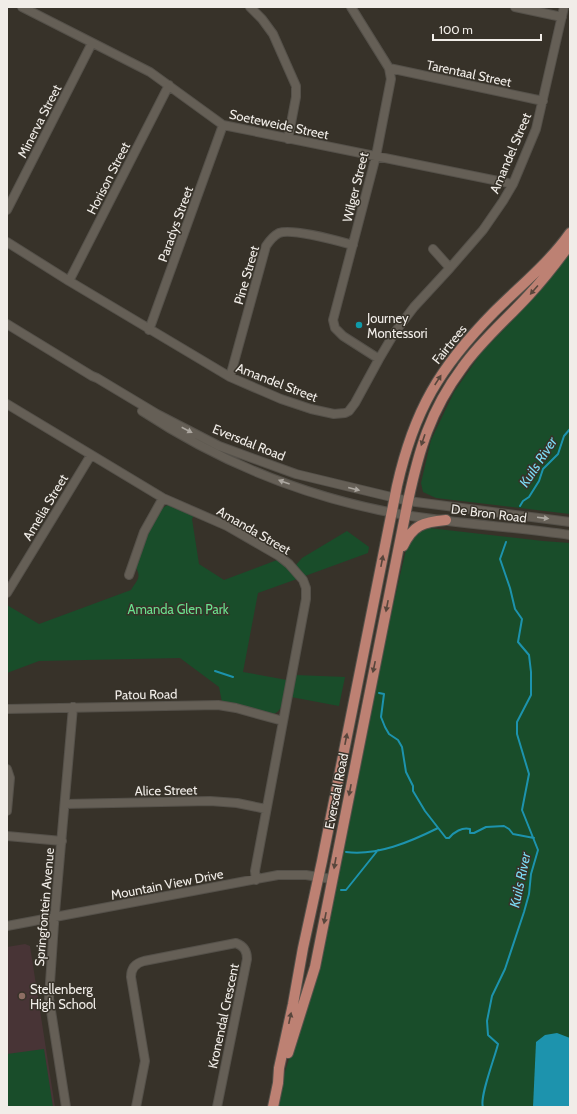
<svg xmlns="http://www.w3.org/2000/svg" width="577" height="1114" font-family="Cabin,sans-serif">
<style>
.education{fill:#483436}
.green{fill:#194d2a}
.water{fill:#1d93ad}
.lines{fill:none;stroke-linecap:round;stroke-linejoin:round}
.stream{stroke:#1d93ad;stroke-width:2}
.minor-casing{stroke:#55514a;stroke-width:10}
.major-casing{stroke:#55514a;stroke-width:12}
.minor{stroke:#655f56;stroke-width:8}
.major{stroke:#bd8173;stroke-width:10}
.oneway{fill:#58463c}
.oneway2{fill:#aba69f}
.culture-dot{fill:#0f9aa8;stroke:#373229;stroke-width:1.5}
.education-dot{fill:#8d6e63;stroke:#373229;stroke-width:1.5}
.labels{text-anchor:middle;stroke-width:3;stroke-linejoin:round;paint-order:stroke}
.street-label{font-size:13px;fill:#f1ede8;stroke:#373229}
.poi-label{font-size:13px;fill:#f1ede8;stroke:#373229;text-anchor:start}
.park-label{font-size:13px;fill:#6ae18e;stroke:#373229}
.water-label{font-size:14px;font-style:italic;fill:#7cdaf3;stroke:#373229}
</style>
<rect width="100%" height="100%" fill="#373229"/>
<path class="education" d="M25 944 30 946 55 1107H7V947Z"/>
<path class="green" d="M570 247V514L436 498 423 492 421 483 431 440 454 392 481 353 516 317Z
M168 505 194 515 192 519 199 564 224 580 277 560 285 565 297 579 258 593 243 672 287 680C285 691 285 711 273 714L222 702 219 687 180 658 39 661 7 673V605L39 624 131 590C136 581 142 578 136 568 141 554 154 509 168 505Z
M429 528 543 541 570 543V1107H276L281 1085 323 947 386 636 408 541 416 534Z
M347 531 369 547 368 553 305 576 296 565 302 558Z
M295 675 345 677 339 706 291 697Z
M44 1049 53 1107H7V1054Z"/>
<path class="water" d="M557 1033 570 1038V1107H533L536 1042 545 1035Z"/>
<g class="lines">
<path class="stream" d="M520 506 523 501 529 497 539 481 543 469 558 454 564 436 570 429
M215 671 233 677
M379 693 384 694 381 717 385 727 389 734 398 740 402 747 406 772 413 786V791L425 811 446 838H449C454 832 462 827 470 829V833H474L486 827 504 826 509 829 513 834 534 838
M346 852C377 856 410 842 438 828
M341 890H346L378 850
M483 1107C479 1098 495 1057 498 1044L488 1035 487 1021 492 996 505 969 524 912 529 894 531 874 538 850 522 810 529 774 517 734V722L531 695V672L529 655 518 642 522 619 515 609 510 588 500 559 506 542"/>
<g class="minor-casing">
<path id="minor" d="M22 7 150 72 223 125 513 184
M250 7 262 19 273 34 296 86V97L288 139
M351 7 389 68 391 79 376 156 333 320 335 328 343 336 379 359
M515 7 562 17
M389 68 543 101
M7 210 92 43
M7 242 69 281 230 377 281 399 311 409 334 414 345 413 349 411 355 403 379 359 395 332 414 307 450 268 483 230 503 201 513 184 536 129 564 7
M433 249 450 268
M69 281 169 85
M7 324 92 376 97 378 157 414 219 446 296 474 408 501 570 522
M149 330 223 125
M230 377 266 246C270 240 273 236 279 233 292 228 338 241 353 245
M7 404 163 498 227 526 279 556 289 564 303 580 306 588V599L255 871 256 880
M142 411C221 463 311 499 405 515 459 524 515 527 570 535
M129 575 144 532 163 498
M7 593 91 455
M7 709 218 705 236 708 283 721
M7 769 10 778 7 811
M65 804 210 801 237 803 266 809
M7 836 62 841
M7 926 278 875H306L332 879
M66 1107 49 998 54 924 73 707
M136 1107 145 1061 131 977C131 968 136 963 144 961L236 943C244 946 247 951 247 959L217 1107"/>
</g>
<g class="major-casing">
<path id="major" d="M403 546C413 525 423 522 446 520
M288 1053 315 967 408 501C419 450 430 411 462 368 481 341 506 320 528 296 543 280 557 262 570 244
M273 1107 278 1083 279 1068 293 1004 303 948 322 861 397 486C414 410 440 367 494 312 520 286 549 263 570 233"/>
</g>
<use href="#minor" class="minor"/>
<use href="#major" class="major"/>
</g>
<defs><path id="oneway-solid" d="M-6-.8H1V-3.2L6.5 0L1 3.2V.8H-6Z"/></defs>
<g class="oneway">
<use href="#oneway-solid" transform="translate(534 290) rotate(131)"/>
<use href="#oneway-solid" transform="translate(438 380) rotate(-57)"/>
<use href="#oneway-solid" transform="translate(423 440) rotate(109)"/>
<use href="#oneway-solid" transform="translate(382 561) rotate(-79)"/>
<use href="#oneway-solid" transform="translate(387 606) rotate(101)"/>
<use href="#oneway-solid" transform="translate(374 667) rotate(102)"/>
<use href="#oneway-solid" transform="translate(346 739) rotate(-79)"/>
<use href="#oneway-solid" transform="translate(350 790) rotate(101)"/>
<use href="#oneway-solid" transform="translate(335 863) rotate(100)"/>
<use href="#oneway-solid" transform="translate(325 918) rotate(101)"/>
<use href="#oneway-solid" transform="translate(290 1018) rotate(-78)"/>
</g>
<g class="oneway2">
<use href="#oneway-solid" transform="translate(187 430) rotate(27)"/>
<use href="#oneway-solid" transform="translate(284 482) rotate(-160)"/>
<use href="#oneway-solid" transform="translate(354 489) rotate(14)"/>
<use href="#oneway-solid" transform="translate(543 518) rotate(7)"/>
</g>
<circle class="culture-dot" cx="359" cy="325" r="4"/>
<circle class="education-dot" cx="22" cy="996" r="4"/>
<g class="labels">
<g class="street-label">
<text transform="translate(469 73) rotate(12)" y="5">Tarentaal Street</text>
<text transform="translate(39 121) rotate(-63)" y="5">Minerva Street</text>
<text transform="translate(279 124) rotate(12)" y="5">Soeteweide Street</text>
<text transform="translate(510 153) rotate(-67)" y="5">Amandel Street</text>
<text transform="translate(108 178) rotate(-63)" y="5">Horison Street</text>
<text transform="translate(355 187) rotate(-76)" y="5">Wilger Street</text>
<text transform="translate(175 224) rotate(-70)" y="5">Paradys Street</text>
<text transform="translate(246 275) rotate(-74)" y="5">Pine Street</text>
<text transform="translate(449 344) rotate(-51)" y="5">Fairtrees</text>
<text transform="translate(277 382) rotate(21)" y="5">Amandel Street</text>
<text transform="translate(249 442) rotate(22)" y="5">Eversdal Road</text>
<text transform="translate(45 507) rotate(-59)" y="5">Amelia Street</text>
<text transform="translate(489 513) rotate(7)" y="5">De Bron Road</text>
<text transform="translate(254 530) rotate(30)" y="5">Amanda Street</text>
<text transform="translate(146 694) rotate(-1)" y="5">Patou Road</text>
<text transform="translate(166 790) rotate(-1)" y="5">Alice Street</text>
<text transform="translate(336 791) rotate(-79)" y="5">Eversdal Road</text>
<text transform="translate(167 884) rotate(-11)" y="5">Mountain View Drive</text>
<text transform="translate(44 907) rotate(-85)" y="5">Springfontein Avenue</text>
<text transform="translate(223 1016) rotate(-78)" y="5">Kronendal Crescent</text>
</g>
<g class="poi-label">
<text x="367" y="323">Journey<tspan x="367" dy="15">Montessori</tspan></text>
<text x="30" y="994">Stellenberg<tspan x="30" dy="15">High School</tspan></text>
</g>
<g class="park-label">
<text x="178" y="614">Amanda Glen Park</text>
</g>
<g class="water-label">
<text transform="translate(538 462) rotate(-57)" y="5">Kuils River</text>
<text transform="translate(520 880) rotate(-78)" y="5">Kuils River</text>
</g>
</g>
<rect width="577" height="1114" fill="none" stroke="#f1ede8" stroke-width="16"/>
<path d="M433 34v6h108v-6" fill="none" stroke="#f1ede8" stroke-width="2"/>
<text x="439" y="34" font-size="12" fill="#f1ede8" stroke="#373229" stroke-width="3" paint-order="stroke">100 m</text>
</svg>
